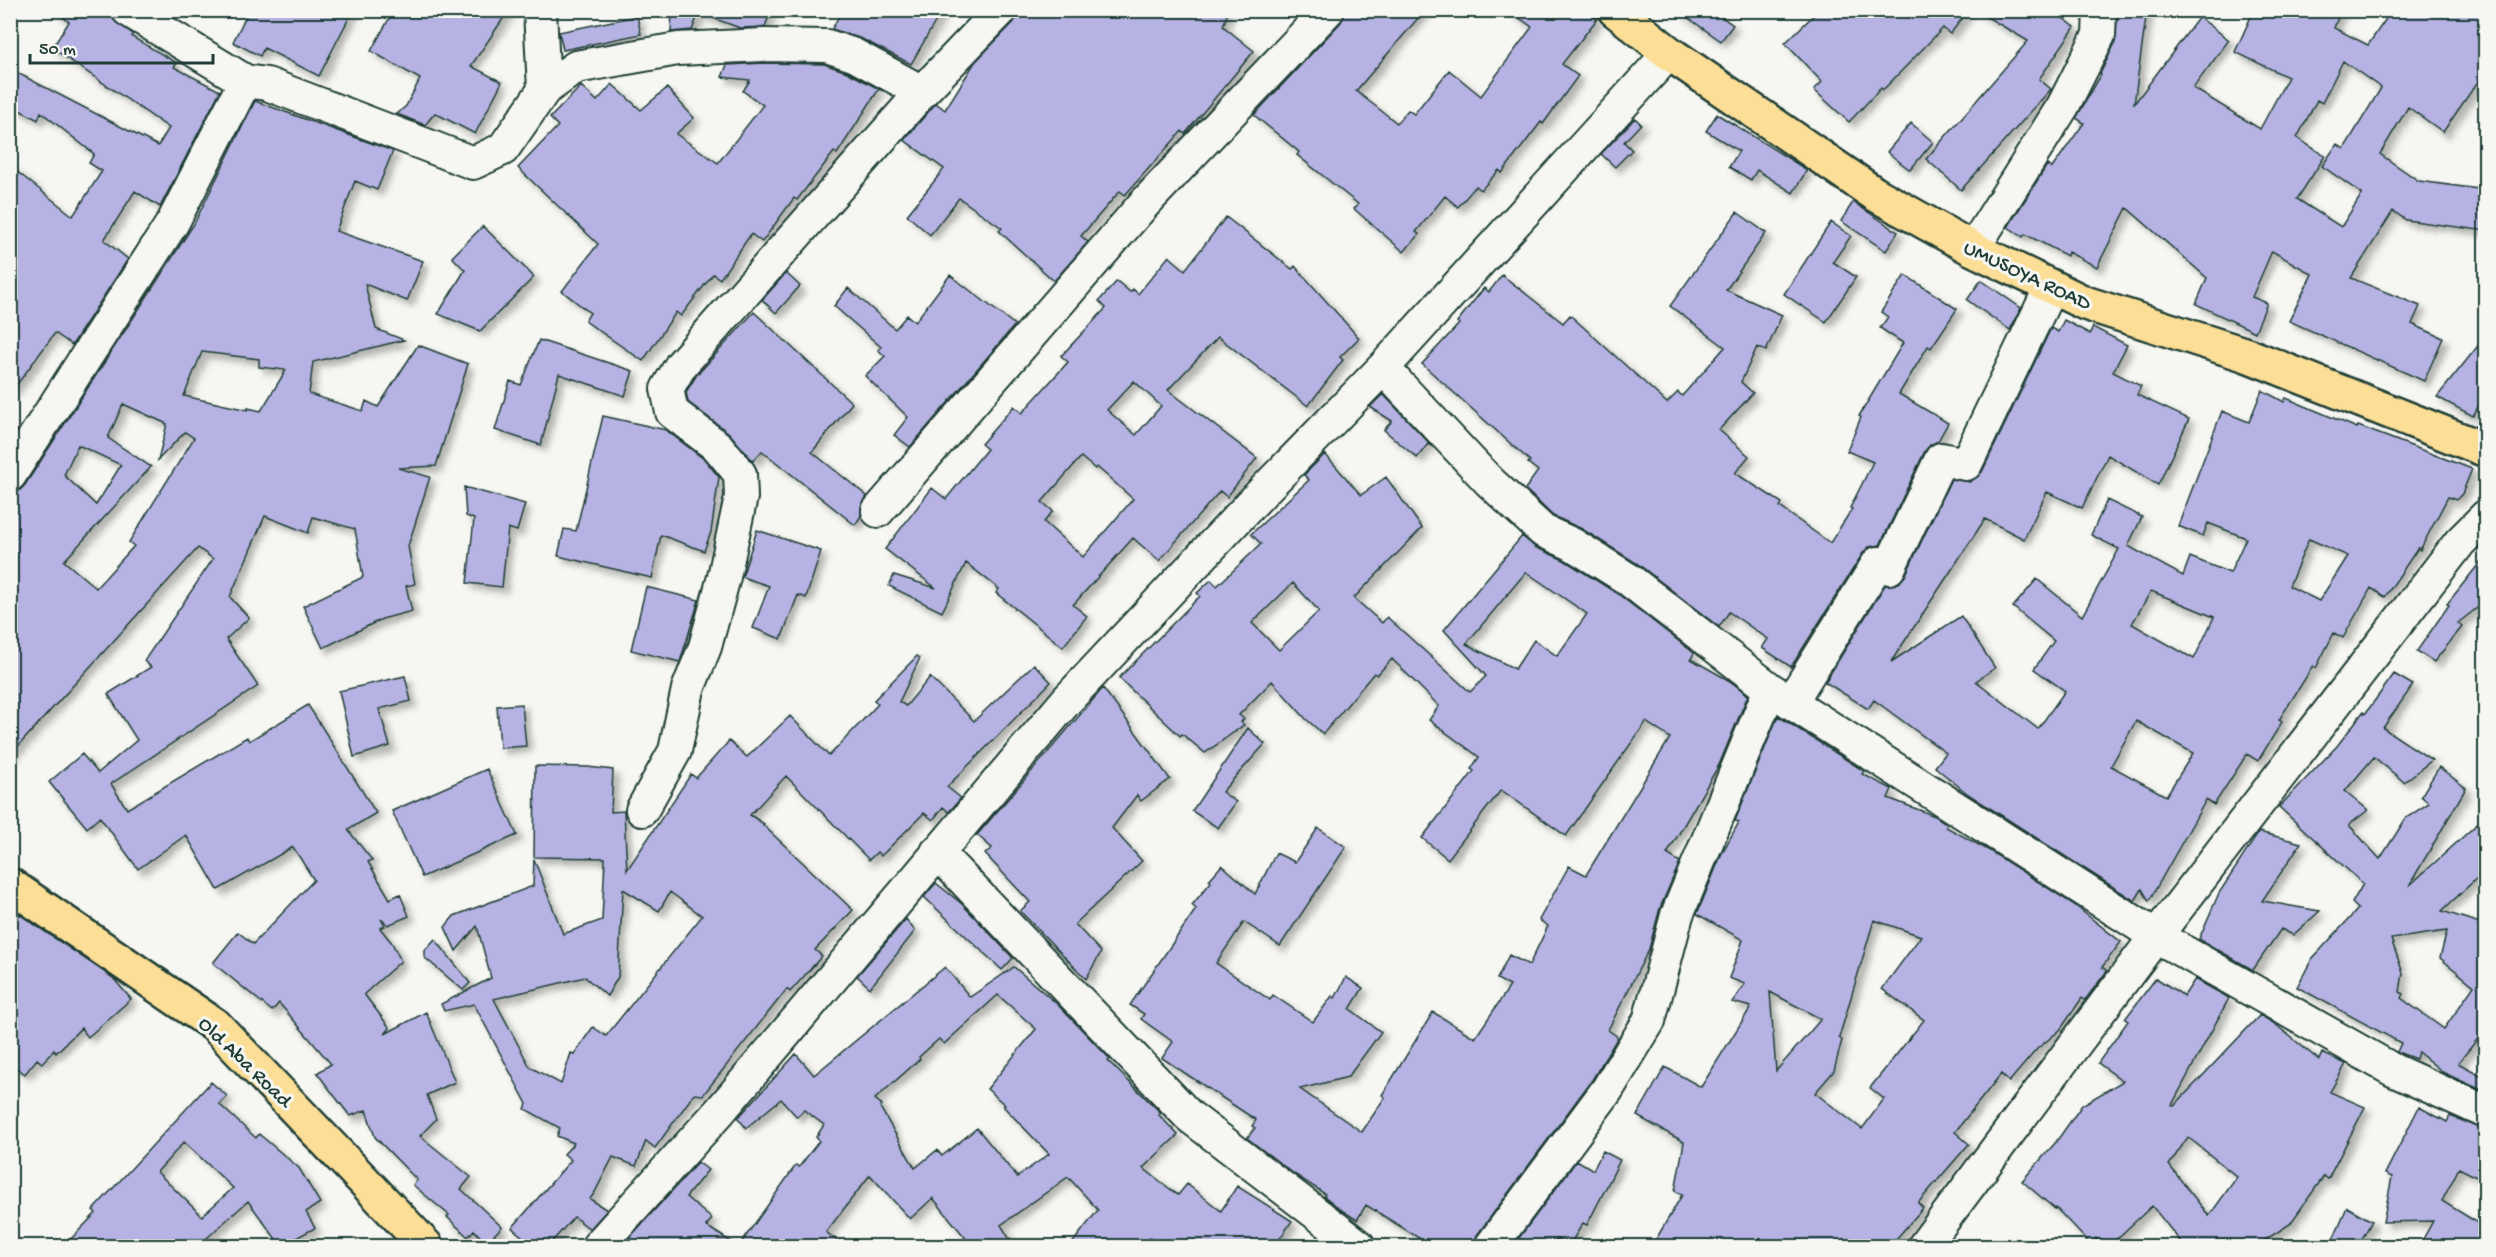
<svg xmlns="http://www.w3.org/2000/svg" width="2496" height="1257" font-family="'Gochi Hand',sans-serif">
<style>
.building{fill:#b6b2e3;stroke:#1f3d34;stroke-width:1.5;fill-rule:evenodd;filter:url(#shadow)}
.lines{fill:none;stroke-linecap:round;stroke-linejoin:round}
.minor-casing{stroke:#1f3d34;stroke-width:36}
.major-casing{stroke:#1f3d34;stroke-width:38}
.minor{stroke:#f6f6f2;stroke-width:32}
.major{stroke:#fdde96;stroke-width:33}
.labels{text-anchor:middle;stroke-width:6;stroke-linejoin:round;paint-order:stroke}
.street-label{font-size:21px;fill:#1f3d34;stroke:#f6f6f2}
</style>
<defs>
<filter id="shadow"><feDropShadow dx="5.5" dy="5.5" stdDeviation="3" flood-color="#0004"/></filter>
</defs>
<rect width="100%" height="100%" fill="#f6f6f2"/>
<filter id="ink" filterUnits="userSpaceOnUse"><feTurbulence type="fractalNoise" baseFrequency=".0167" numOctaves="2"/><feDisplacementMap in="SourceGraphic" scale="12" xChannelSelector="R" yChannelSelector="G"/><feConvolveMatrix kernelMatrix="1 2 1 2 8 2 1 2 1" color-interpolation-filters="sRGB"/></filter>
<g filter="url(#ink)">
<path class="building" d="M54 10H110L113 19 133 34 132 37 177 63 174 67 220 91 160 207 135 191 104 240 128 259 72 345 55 333 10 394V166L73 216 102 171 89 163 94 154 41 112 38 120 10 105V69L158 146 169 128 52 48 69 22Z
M249 10H353L319 76 264 48 260 56 233 42Z
M394 10H509L471 66 502 82 475 134 435 113 425 125 397 114 406 106 420 79 371 51Z
M672 10H771L765 27 740 28 699 13 692 30 671 32Z
M842 10H942L911 64 862 39 832 29Z
M1018 10H1229L1223 26 1254 51 1185 134 1182 131 1125 195 1120 191 1081 236 1088 242 1054 281 999 231 1002 228 959 198 930 235 907 215 944 169 904 140 936 103 945 110 975 62 1014 22Z
M1345 10H1425L1356 91 1397 123 1408 110 1414 114 1449 70 1481 96 1532 27 1508 10H1586L1597 19 1562 64 1578 76 1543 124 1541 122 1502 173 1499 170 1481 190 1476 186 1458 207 1445 196 1416 232 1419 234 1404 252 1354 209 1358 204 1297 155 1299 152 1254 115 1341 22Z
M1677 10H1712L1733 25 1721 41Z
M1819 10H1969L1950 34 1943 28 1883 90 1881 88 1849 122 1814 90 1822 82 1785 43Z
M1975 10H2052L2075 27 2039 79 2051 89 1961 190 1926 159 2028 41Z
M2118 10H2147L2134 104 2199 17 2229 40 2193 88 2260 129 2288 77 2235 52 2254 10H2341L2334 28 2368 45 2392 10H2486V70L2443 132 2408 107 2380 154 2419 181 2486 190V231L2406 220 2393 211 2351 278 2420 306 2412 324 2443 338 2424 381 2289 321 2312 274 2272 251 2252 297 2267 303 2255 332 2196 304 2207 278 2127 208 2097 267 2068 252 2067 256 2025 234 2023 237 2008 227 2047 165 2052 168 2084 123 2076 118 2101 75 2100 74 2115 43ZM2343 61 2381 88 2344 149 2337 144 2322 166 2362 194 2341 227 2297 199 2325 156 2297 138 2317 100 2322 103Z
M637 16 641 34 563 50 559 32Z
M764 63 824 64 847 72 883 91 879 89 837 154 834 152 797 200 794 198 762 242 751 234 720 279 713 274 681 316 676 312 643 361 585 321 590 313 562 291 598 244 518 168 558 126 550 118 581 86 597 101 612 84 641 110 667 88 694 118 676 134 718 163 763 105 743 91 750 80 722 77 727 65Z
M255 101 393 151 377 190 355 181 336 231 423 261 407 301 365 284 376 329 404 340 313 362 309 394 363 411 366 401 378 407 418 345 468 364 436 466 398 468 430 477 408 546 415 584 406 586 412 611 382 619 323 648 303 606 363 577 355 529 313 517 308 533 265 516 230 597 249 618 226 639 258 686 111 784 127 809 247 737 249 741 308 705 376 813 348 830 372 860 368 862 390 899 400 894 409 916 388 925 381 919 385 926 380 928 392 943 401 961 364 994 390 1028 385 1034 426 1012 455 1082 427 1095 436 1119 420 1136 471 1177 461 1189 502 1227 486 1243 474 1230 468 1237 447 1217 449 1215 413 1185 417 1180 375 1137 366 1110 350 1116 317 1073 331 1064 279 1003 272 1011 213 963 238 932 253 944 314 880 293 847 218 890 186 835 138 869 100 817 87 828 49 782 82 754 98 773 137 740 108 694 151 667 144 661 213 559 198 548 10 755V493L19 491 25 485 194 224ZM202 352 259 359V367L286 370 261 411 248 408V410L184 396ZM123 404 167 424 158 460 185 432 194 438 129 542 134 546 96 588 64 561 151 467 108 438ZM78 445 121 465 96 505 64 475Z
M1717 114 1807 170 1793 193 1757 170 1751 180 1729 167 1739 151 1706 131Z
M1635 118 1641 124 1624 142 1632 150 1615 167 1601 154Z
M1911 123 1933 142 1910 170 1887 152Z
M1853 202 1898 232 1886 251 1841 221Z
M1737 212 1766 233 1726 290 1782 315 1766 351 1757 347 1741 382 1753 393 1719 430 1749 456 1735 473 1782 503 1780 507 1830 543 1852 509 1850 508 1873 462 1847 451 1861 417 1859 416 1903 343 1880 328 1888 317 1881 312 1905 275 1957 309 1931 348 1928 346 1899 394 1948 423 1938 441 1930 445 1925 451 1880 545 1869 547 1863 553 1791 667 1762 648 1768 639 1729 612 1719 627 1638 564 1582 529 1553 516 1525 489 1538 471 1528 463 1530 461 1422 364 1459 324 1457 322 1484 288 1489 292 1502 275 1563 323 1570 315 1667 403 1678 392 1682 396 1725 347 1670 306Z
M1226 217 1292 269 1295 266 1359 338 1340 357 1343 360 1308 406 1218 337 1168 390 1257 458 1227 497 1220 491 1159 561 1133 538 1073 605 1087 616 1063 647 996 593 999 589 966 563 942 612 889 586 894 575 936 588 885 549 932 488 946 499 987 449 981 444 1014 406 1022 413 1068 362 1061 356 1106 308 1099 301 1117 281 1130 292 1133 289 1138 294 1169 256 1185 270ZM1134 381 1161 406 1136 435 1107 410ZM1081 457 1095 469 1097 467 1133 499 1083 557 1044 522 1053 511 1042 502Z
M1831 222 1851 236 1833 262 1856 277 1826 322 1784 294Z
M483 226 534 277 480 331 438 314 465 270 452 257Z
M786 273 800 286 776 313 762 300Z
M950 275 1015 325 910 447 894 435 908 417 865 376 885 356 878 350 881 347 834 306 848 288 895 329 907 315 915 322Z
M1981 280 2021 308 2010 330 1967 300Z
M754 312 852 403 812 452 867 496 861 507V516L855 525 762 451 753 461 729 433 688 402 686 392 696 376Z
M2064 320 2090 334 2093 327 2127 345 2113 372 2141 386 2137 395 2189 419 2158 485 2108 455 2082 508 2047 492 2024 539 1985 519 1891 662 1961 616 1995 668 1976 681 2038 729 2065 691 2034 669 2054 641 2013 607 2037 579 2082 616 2119 549 2091 535 2107 500 2142 517 2128 546 2183 576 2190 557 2230 573 2246 538 2208 523 2203 536 2178 526 2222 411 2249 422 2262 390 2284 402 2286 398 2357 428 2358 426 2472 469 2462 494 2456 500 2448 497 2420 550 2418 548 2385 597 2371 588 2343 638 2334 633 2316 668 2313 666 2279 720 2282 722 2258 761 2247 754 2214 805 2206 800 2149 901 2142 889 2135 901 1968 794 1935 767 1946 753 1874 700 1868 709 1825 682 1885 585 1899 583 1905 576 1951 479 1970 482 1982 472 2051 328 2058 332ZM2309 539 2348 556 2319 601 2289 586ZM2151 591 2214 617 2194 659 2132 624ZM2136 721 2193 753 2166 796 2111 766Z
M2486 336V392L2473 416 2437 397Z
M539 340 633 371 625 396 559 374 541 445 495 430 510 381 521 385Z
M1383 394 1432 446 1428 444 1417 458 1384 430 1392 421 1370 407Z
M603 416 666 430 705 460 719 477 711 532 704 551 661 535 652 578 558 556 564 529 576 531Z
M1325 454 1361 495 1386 477 1422 528 1354 598 1382 623 1387 617 1470 692 1486 676 1444 630 1522 536 1535 547 1564 560 1618 594 1694 653 1691 659 1730 681 1748 695 1719 765 1667 854 1680 862 1660 908 1649 949 1608 1030 1618 1037 1592 1080 1477 1235 1473 1246H1413L1419 1238 1366 1205 1357 1220 1343 1211 1324 1196 1325 1194 1294 1174 1247 1138 1255 1128 1252 1126 1256 1120 1162 1058 1173 1042 1141 1019 1144 1014 1130 1005 1196 909 1192 905 1211 882 1209 880 1222 865 1255 894 1276 853 1295 862 1318 828 1346 847 1280 946 1244 922 1216 963 1270 1000 1273 995 1313 1022 1332 996 1335 998 1346 977 1363 988 1350 1009 1381 1032 1348 1077 1300 1089 1362 1132 1385 1097 1382 1095 1433 1012 1475 1038 1510 986 1497 979 1509 955 1529 965 1548 926 1539 920 1569 866 1586 875 1670 738 1646 722 1566 836 1501 790 1448 859 1422 838 1474 771 1471 769 1479 757 1429 720 1439 706 1392 659 1377 675 1374 673 1323 734 1306 719 1272 681 1239 715 1244 719 1241 722 1244 725 1205 753 1182 734 1180 736 1119 678 1200 596 1197 593 1211 580 1217 586 1261 544 1251 534 1309 480 1304 475ZM1526 572 1587 614 1557 656 1534 640 1515 669 1466 644ZM1293 583 1319 611 1279 650 1252 623Z
M464 487 525 504 517 531 508 528 502 587 467 583 474 519 466 516Z
M757 530 821 551 806 598 798 595 781 639 753 628 769 586 742 577Z
M2486 555V601L2458 623 2462 627 2434 662 2417 651 2449 605 2447 604Z
M646 587 699 600 680 662 631 650Z
M917 656 920 658 899 702 906 706 930 677 974 721 1034 664 1051 682 947 787 961 798 949 812 943 807 933 820 924 813 881 856 877 852 869 860 786 776 750 815 764 824 763 825 853 910 815 950 822 956 790 992 787 989 703 1095 694 1094 655 1148 646 1141 636 1166 613 1157 595 1192 590 1199 607 1210 590 1229 574 1217 548 1246H534L512 1228 571 1160 564 1154 574 1143 557 1136 560 1128 525 1109 527 1104 474 1004 444 1011 441 1004 491 978 477 926 456 951 445 927 454 916 533 886 534 859 563 934 602 920 605 858 534 857 535 766 588 767 613 770 611 812 624 811 627 870 691 774 696 778 729 741 747 757 790 716 829 756 878 704 874 700ZM623 889 659 911 670 892 702 916 606 1036 593 1027 574 1054 571 1053 561 1084 530 1067 494 999 585 977 607 996 618 977Z
M2394 674 2413 685 2383 728 2432 760 2404 782 2374 757 2345 791 2368 810 2349 825 2380 859 2406 818 2429 803 2421 796 2439 767 2466 788 2409 886 2486 816V866L2478 877 2442 911 2486 925 2482 926 2486 930V1029L2458 1063 2486 1078V1092L2444 1073 2418 1052 2416 1059 2400 1053 2397 1052 2401 1043 2297 987 2312 959 2358 909 2352 903 2363 884 2279 807 2337 746 2363 712 2365 714ZM2447 931 2440 958 2474 986 2444 1029 2401 998 2403 994 2400 992 2403 973 2391 939Z
M405 676 411 701 379 709 390 746 354 757 339 691Z
M1103 688 1170 779 1141 801 1137 795 1112 828 1142 861 1075 924 1101 952 1086 979 1020 911 1030 902 985 854 992 848 977 835Z
M522 704 526 746 500 748 497 706Z
M1778 716 1864 771 1862 774 1892 789 1888 798 1935 816 1947 824 1946 827 1990 851 2073 904 2121 942 2102 967 2107 971 2085 1000 2082 998 2060 1030 2037 1049 2009 1082 2001 1074 1955 1132 1969 1144 1918 1203 1923 1208 1890 1246H1652L1682 1195 1675 1191 1684 1142 1637 1116 1665 1067 1701 1087 1751 1007 1732 1002 1745 984 1729 978 1743 940 1697 914 1722 853 1739 822 1735 821ZM1874 920 1921 936 1882 989 1924 1020 1870 1088 1884 1099 1862 1129 1815 1093 1834 1071 1842 1040 1839 1038ZM1770 992 1821 1019 1776 1071Z
M1248 728 1265 744 1222 792 1236 802 1218 828 1192 811Z
M487 769 517 835 422 877 392 811Z
M2259 832 2301 843 2262 901 2320 911 2293 935 2281 929 2253 970 2199 939 2219 893Z
M936 883 962 904 1013 958 1002 970 924 897Z
M10 908 113 978 131 999 88 1037 81 1028 56 1053 54 1050 42 1063 37 1059 25 1074 10 1063Z
M906 919 915 931 870 988 857 976Z
M435 939 470 983 463 990 425 958V950Z
M945 967 970 997 1014 967 1057 1004 1110 1059 1108 1061 1161 1113 1159 1115 1178 1135 1143 1168 1178 1195 1187 1184 1221 1211 1237 1186 1292 1221 1275 1246H1161L1150 1238 1143 1246H1070L1098 1210 1068 1177 1001 1225 1014 1246H972L933 1198 910 1219 870 1175 826 1232 844 1246H739L796 1165 799 1167 819 1141 816 1137 824 1125 804 1110 797 1117 781 1099 746 1128 738 1118 796 1054 814 1075ZM998 995 1036 1029 987 1089 1005 1105 1003 1106 1049 1154 1017 1177 977 1128 942 1156 937 1150 915 1168 880 1107 882 1105 875 1099 920 1059 919 1057 939 1039 944 1044Z
M2156 978 2184 996 2195 979 2229 998 2172 1105 2174 1106 2260 1015 2275 1024 2319 1060 2322 1053 2346 1064 2330 1092 2365 1107 2328 1179 2324 1176 2290 1224 2256 1246H2184L2152 1206 2109 1246H2104L2096 1238 2090 1244 2056 1208 2055 1209 2022 1181 2056 1142 2082 1105 2123 1081 2098 1063 2128 1021 2125 1019ZM2188 1137 2237 1177 2209 1216 2169 1165Z
M211 1082 227 1096 219 1104 256 1138 259 1134 299 1168 320 1203 306 1212 315 1228 281 1246 248 1201 198 1246H64L96 1213 93 1210ZM184 1142 233 1188 202 1216 157 1172Z
M2419 1107 2447 1122 2450 1116 2486 1130V1182L2459 1168 2442 1201 2486 1228V1246H2419L2433 1221 2383 1222 2392 1177 2385 1174Z
M1603 1151 1620 1160 1587 1225 1583 1223 1569 1246 1557 1239 1553 1246H1513L1577 1160 1593 1170Z
M698 1162 708 1170 686 1197 712 1219 706 1226 738 1246H622Z
M2347 1207 2372 1221 2358 1246H2330Z"/>
<g class="lines">
<g class="minor-casing">
<path id="minor" d="M128 10 245 81 267 84 473 163 503 149 544 90 576 67 678 49 764 45 827 46 854 55 922 92
M540 10 544 90
M1973 249 2063 106 2099 35 2100 10
M1383 368 1489 481 1543 531 1572 544 1628 579 1770 689 2156 936 2393 1070 2486 1112
M10 475 173 222 245 81
M878 511 1144 204 1328 10
M1791 702 1878 563 1889 568 1941 459 1966 464 2051 287
M642 810 675 751 688 689 705 647 724 577 741 497 740 474 718 447 672 412 667 389 681 365 922 92 1001 10
M937 852 1189 1116 1359 1246
M598 1246 720 1111 1067 700 1267 487 1383 368 1669 53
M1491 1246 1607 1090 1649 1021 1677 915 1770 689
M1924 1246 2156 936 2460 542 2486 516"/>
</g>
<g class="major-casing">
<path id="major" d="M1615 10 1669 53 1875 194 1973 249 2085 303 2247 355 2486 450
M10 885 216 1026 426 1246"/>
</g>
<use href="#minor" class="minor"/>
<use href="#major" class="major"/>
</g>
</g>
<g class="labels">
<g class="street-label">
<text transform="translate(2028 274) rotate(25)" y="7">UMUSOYA ROAD</text>
<text transform="translate(246 1061) rotate(44)" y="7">Old Aba Road</text>
</g>
</g>
<rect width="2496" height="1257" fill="none" stroke="#f6f6f2" stroke-width="36"/>
<rect x="18" y="18" width="2460" height="1221" fill="none" stroke="#1f3d34" stroke-width="2" filter="url(#ink)"/>
<path d="M30 54v9h183v-9" fill="none" stroke="#1f3d34" stroke-width="3"/>
<text x="39" y="54" font-size="18" fill="#1f3d34" stroke="#f6f6f2" stroke-width="4.5" paint-order="stroke">50 m</text>
</svg>
